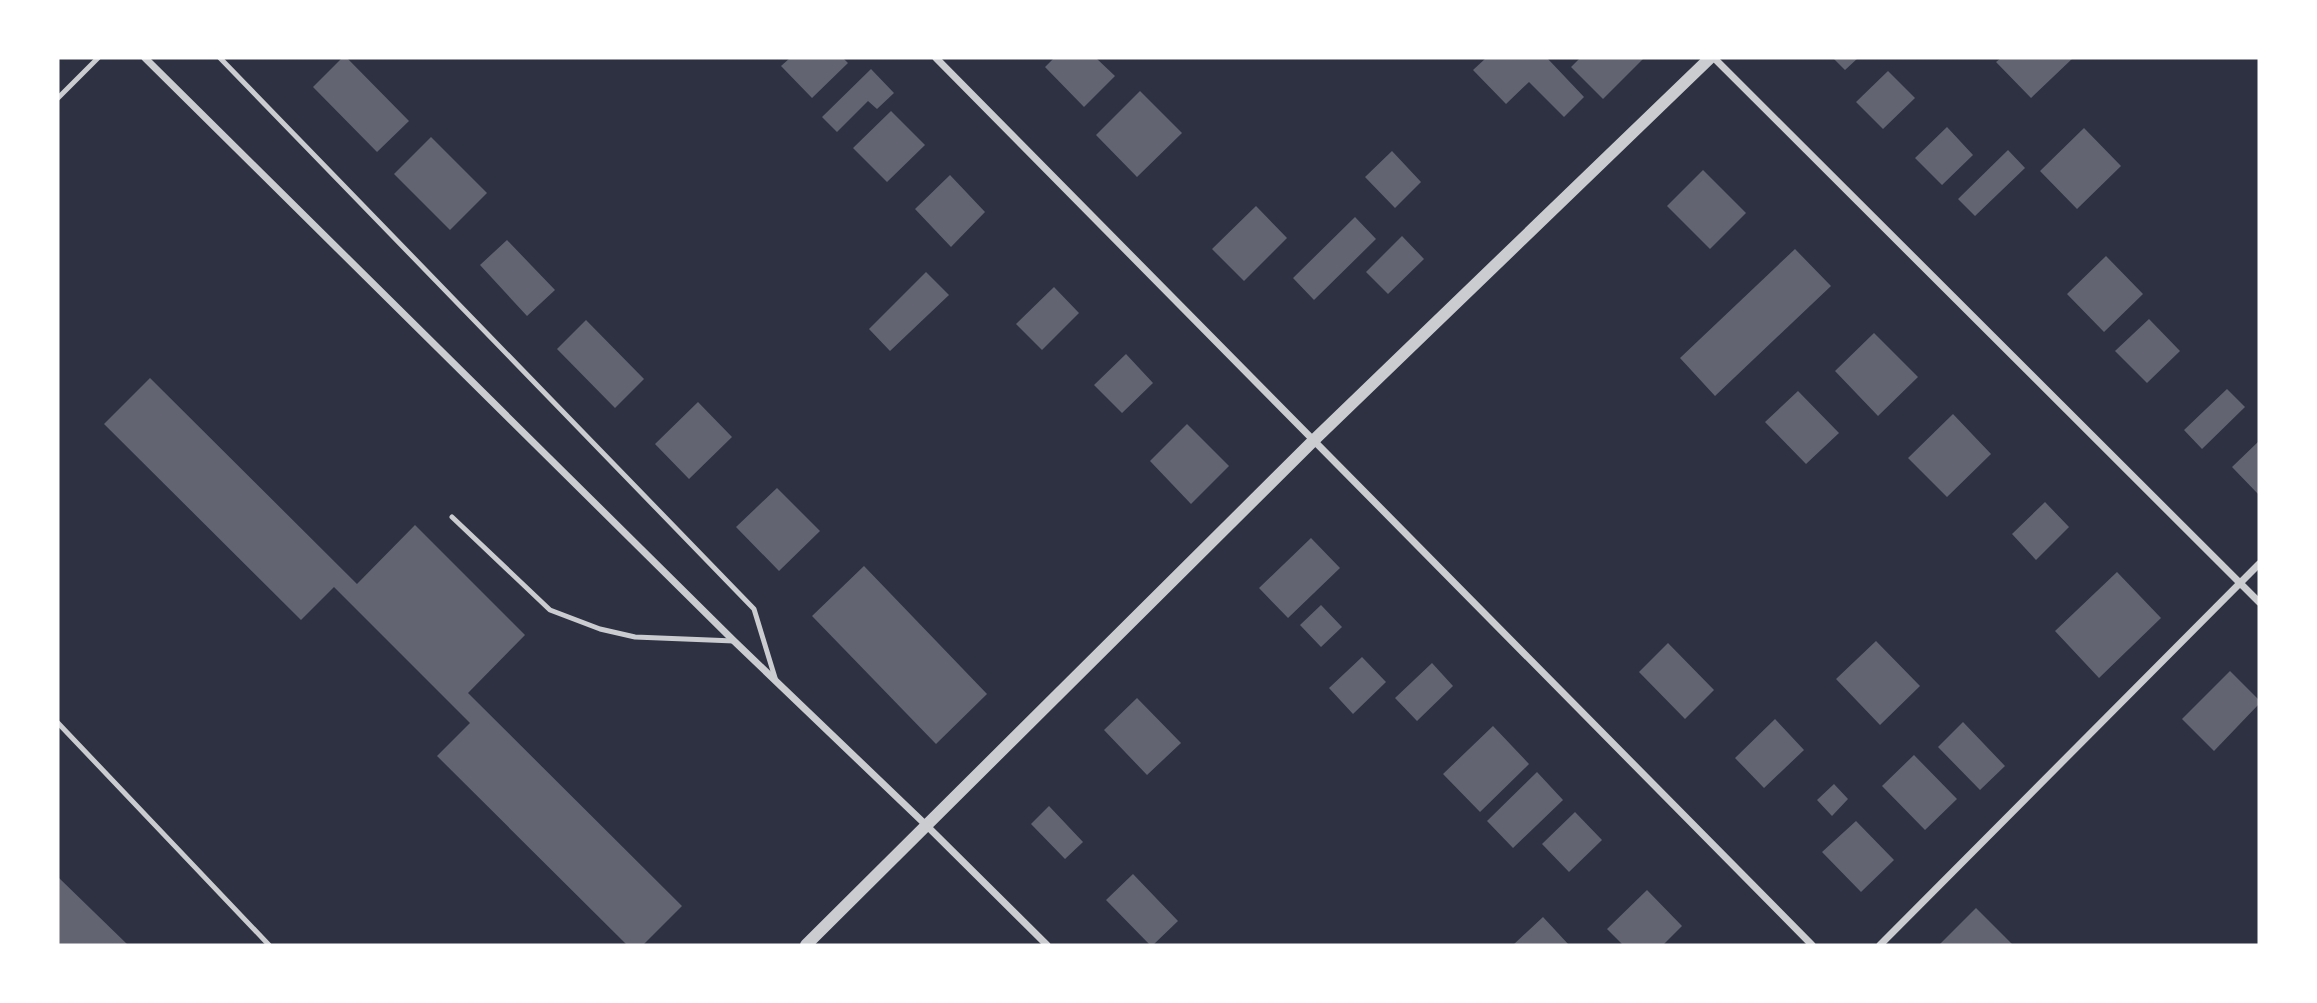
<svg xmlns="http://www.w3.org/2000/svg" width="2317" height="1003" font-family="Raleway,sans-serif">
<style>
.building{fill:#626471}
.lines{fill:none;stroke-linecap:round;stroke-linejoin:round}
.service{stroke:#caccd0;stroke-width:5}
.minor{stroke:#caccd0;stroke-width:7}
.tertiary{stroke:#caccd0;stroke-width:12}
</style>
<rect width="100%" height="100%" fill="#2d3142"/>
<path class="building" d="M342 58H347L409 121 377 152 313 87Z
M790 58H843L848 63 812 98 781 66Z
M1054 58H1096L1115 76 1084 107 1045 67Z
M1486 58H1549L1548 59 1584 97 1564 117 1529 82 1506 104 1473 70Z
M1580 58H1644L1603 99 1571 67Z
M1833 58H1858L1845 70Z
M2001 58H2073L2031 98 1996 62Z
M871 69 894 93 877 109 868 101 837 132 822 117Z
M1888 71 1915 98 1883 129 1856 102Z
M1140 91 1182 133 1137 177 1096 135Z
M891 111 925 145 887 182 853 148Z
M1947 127 1973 155 1942 185 1915 158Z
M2084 128 2121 166 2077 209 2040 171Z
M431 137 487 193 450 230 394 174Z
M2008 150 2025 168 1975 216 1958 199Z
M1392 151 1421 182 1395 208 1365 177Z
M1703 170 1746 213 1710 249 1667 206Z
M950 175 985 212 951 247 915 209Z
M1256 206 1287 238 1244 281 1212 249Z
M1355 217 1376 239 1314 300 1293 278Z
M1402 236 1424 259 1388 294 1366 272Z
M507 240 555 290 527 316 480 265Z
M1795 249 1831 286 1715 396 1680 358Z
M2106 256 2143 294 2104 332 2067 294Z
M926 272 949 295 890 351 869 329Z
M1054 287 1079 313 1042 350 1016 324Z
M2149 319 2180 351 2147 383 2115 351Z
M586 320 644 379 615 408 557 349Z
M1874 333 1918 377 1878 416 1835 371Z
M1126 354 1153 383 1122 413 1094 385Z
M150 378 357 584 415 525 525 635 468 693 682 906 643 945H627L437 756 470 723 334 587 301 620 104 424Z
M2227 389 2245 407 2202 449 2184 430Z
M1798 391 1839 433 1806 464 1765 422Z
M698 402 732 437 689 479 655 444Z
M1953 414 1991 454 1947 497 1908 458Z
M1187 424 1229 466 1191 504 1150 461Z
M2259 441V495L2232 467Z
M777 488 820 531 779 571 736 527Z
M2045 502 2069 527 2036 560 2012 534Z
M1311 538 1340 568 1288 618 1259 588Z
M864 566 987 694 936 744 812 616Z
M2117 572 2161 618 2099 678 2055 631Z
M1321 605 1342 627 1321 647 1300 625Z
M1876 641 1920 686 1880 725 1836 679Z
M1668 643 1714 690 1685 719 1639 672Z
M1362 657 1386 682 1353 714 1329 688Z
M1432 663 1453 686 1417 721 1395 698Z
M2230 671 2259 700V704L2214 751 2182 719Z
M1137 698 1181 743 1147 775 1104 730Z
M1775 719 1804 750 1764 788 1735 758Z
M1963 722 2005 766 1980 790 1938 747Z
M1493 726 1529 764 1480 812 1443 774Z
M1914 755 1957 799 1925 830 1882 786Z
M1537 772 1563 800 1513 848 1487 821Z
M1834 784 1848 799 1832 816 1817 800Z
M1049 806 1083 842 1065 859 1031 824Z
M1575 812 1602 840 1569 872 1542 844Z
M1856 821 1894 860 1861 892 1822 852Z
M1133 874 1178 921 1153 945H1150L1106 900Z
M58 877 128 945H58Z
M1647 890 1682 926 1663 945H1623L1607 929Z
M1976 908 2013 945H1939Z
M1543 917 1569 945H1513Z"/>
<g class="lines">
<path class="service" d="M220 58 754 609 776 681
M58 98 98 58
M452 517 550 610 600 629 635 637 734 641
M58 723 269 945"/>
<path class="minor" d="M145 58 734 641 926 825 1047 945
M936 58 1812 945
M1714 58 2259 602
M1880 945 2259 564"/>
<path class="tertiary" d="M806 945 1313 441 1710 58"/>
</g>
<rect width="2317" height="1003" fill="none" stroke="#ffffff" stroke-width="119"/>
</svg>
